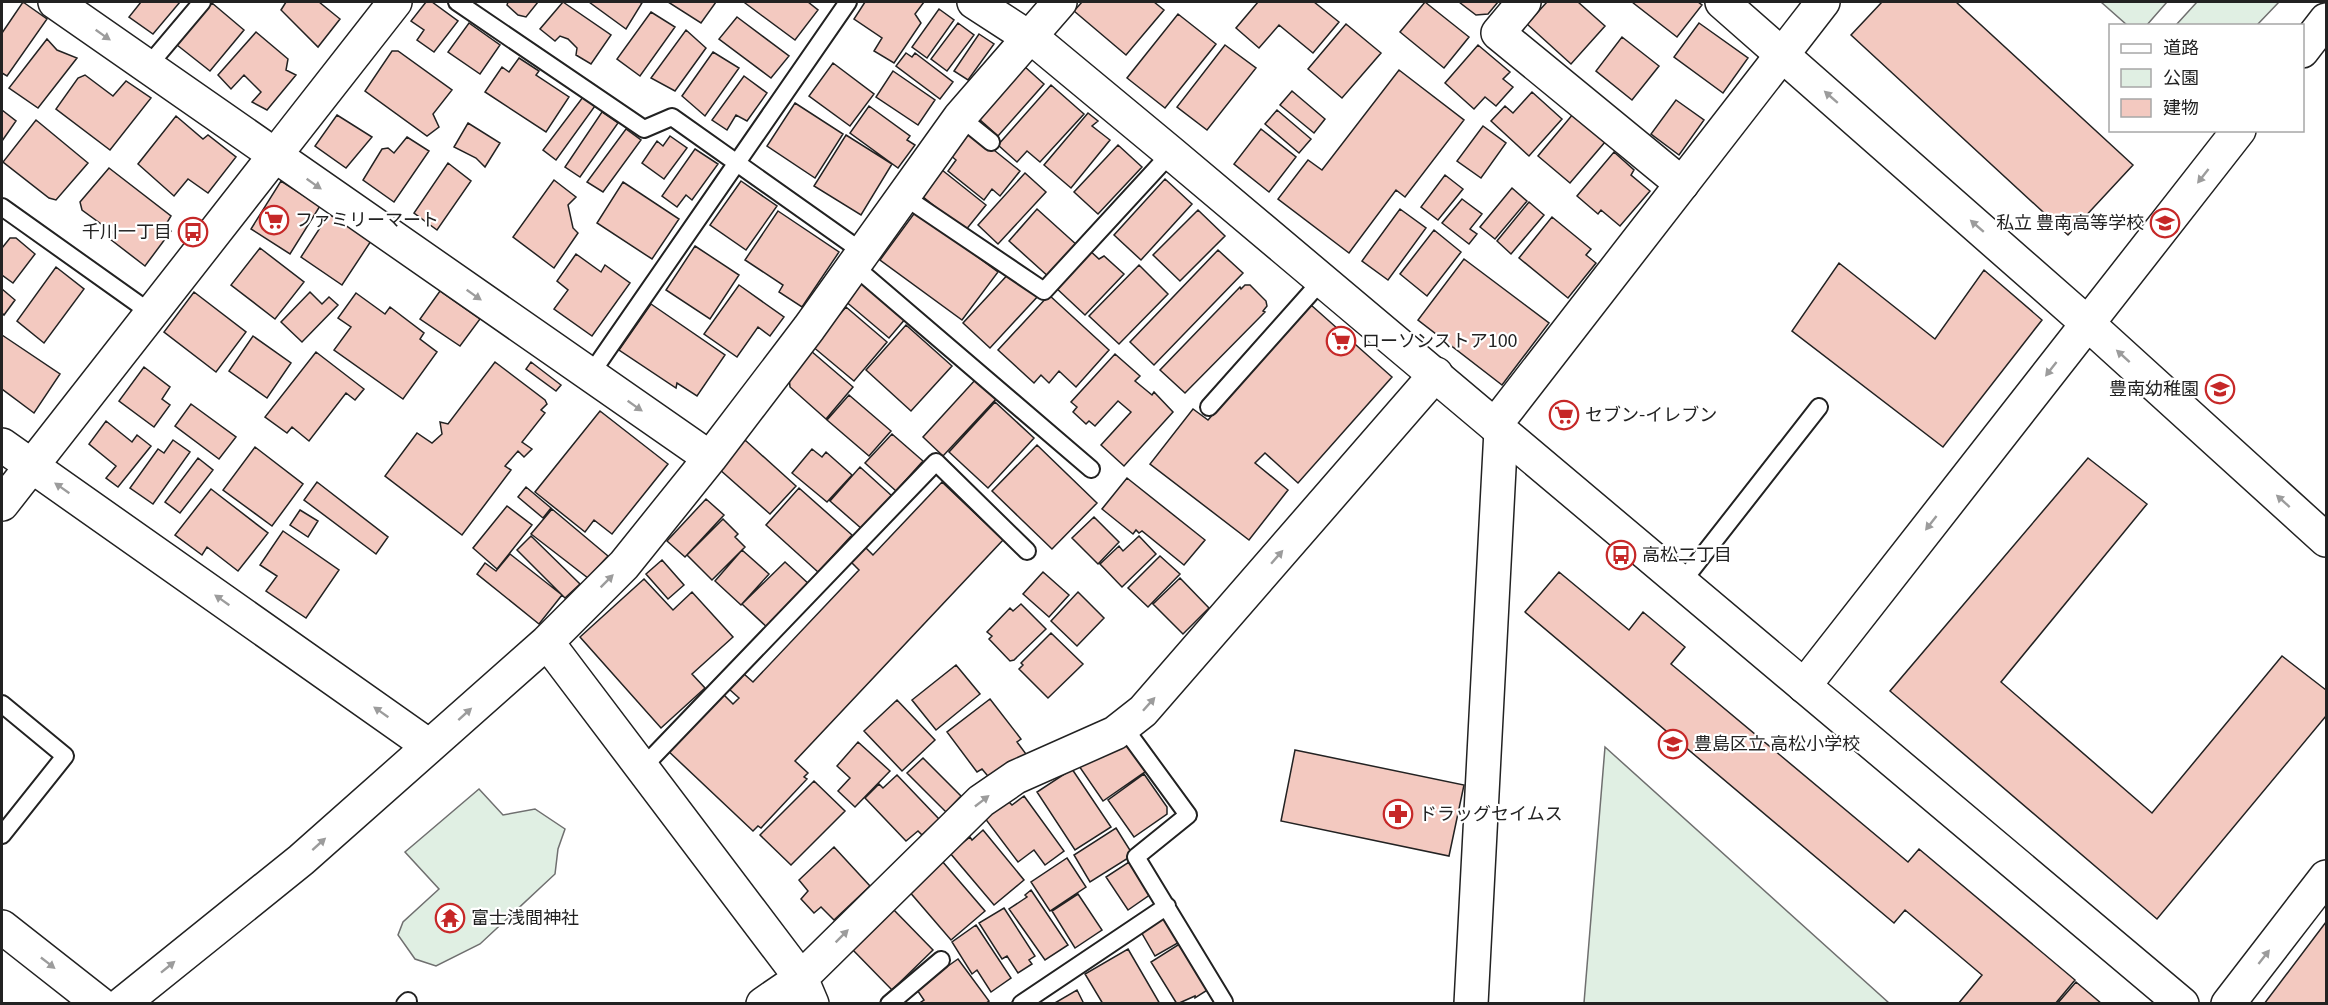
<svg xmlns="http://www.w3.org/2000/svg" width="2328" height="1005" font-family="Georgia,'Noto Sans JP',serif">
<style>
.green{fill:#e0efe3;stroke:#6f6f6f;stroke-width:1.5}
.building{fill:#f3c9c0;stroke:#222;stroke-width:1.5}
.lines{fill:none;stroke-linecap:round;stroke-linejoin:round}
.service-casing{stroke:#222;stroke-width:20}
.minor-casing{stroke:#222;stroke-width:36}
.tertiary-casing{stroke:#222;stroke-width:36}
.service{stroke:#fff;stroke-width:16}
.minor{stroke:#fff;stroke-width:33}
.tertiary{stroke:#fff;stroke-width:33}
.oneway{fill:#9c9c9c}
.labels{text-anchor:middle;stroke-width:4.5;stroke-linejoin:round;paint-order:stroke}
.poi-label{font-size:18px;fill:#222;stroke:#fff;text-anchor:start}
</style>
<rect width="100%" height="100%" fill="#fff"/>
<path class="green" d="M2101 2H2167L2146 26 2127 25Z
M2197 2H2279L2257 25H2176Z
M1605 747 1889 1003H1584Z
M479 789 503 815 535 809 565 829 558 849 555 874 480 944 436 966 415 959 398 935 403 922 439 889 405 852Z"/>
<path class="building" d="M23 2 47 19 7 76 2 73V33Z
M141 2H180L153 34 129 17Z
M286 2H319L340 19 318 47 281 10Z
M426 2H432L458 21 434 52 417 40 424 30 411 21Z
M508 2H538L526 17 518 15 507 5Z
M563 2 611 35 591 64 576 55 577 48 568 39 560 36 555 41 540 29Z
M589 2H639L642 3 626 29Z
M668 2H716L701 23Z
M746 2H808L818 10 795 40 745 3Z
M865 2H924L915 14 921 23 894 63 874 51 882 38 854 19Z
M1082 2H1154L1164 10 1126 55 1074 11Z
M1258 2H1314L1339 22 1313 53 1279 25 1259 48 1236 28Z
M1425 2 1469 37 1444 68 1400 32Z
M1459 2H1498L1488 14 1476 15Z
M1547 2H1578L1605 26 1571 64 1527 24Z
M1632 2H1698L1702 5 1677 37Z
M1882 2H1956L2133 165 2068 235 1851 35Z
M212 3 244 30 210 71 177 45Z
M939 9 954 20 927 58 912 47Z
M651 12 675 27 640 76 617 59Z
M1178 14 1216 44 1165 108 1127 78Z
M737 17 789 56 771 78 719 39Z
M469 23 500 45 480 74 448 52Z
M958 23 974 35 947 71 931 59Z
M1699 23 1748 58 1723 93 1674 57Z
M1346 24 1381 53 1342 98 1308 69Z
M686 30 706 48 675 91 651 78Z
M256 32 288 59 286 70 296 75 267 110 252 102 261 92 244 75 231 89 218 75Z
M979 34 994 44 968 80 954 71Z
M1622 37 1659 66 1632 100 1596 71Z
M47 39 57 50 77 58 38 108 9 88Z
M1225 45 1256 68 1207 130 1177 107Z
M1478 45 1510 72 1503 79 1513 87 1496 106 1485 97 1474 109 1445 83Z
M392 51H398L452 90 433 114 439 127 427 136 365 91Z
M713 52 739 68 705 116 682 96Z
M906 53 912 57 915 53 953 82 940 99 896 66Z
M519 58 539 71 536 75 569 97 546 132 485 92 502 67 509 72Z
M833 63 874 94 850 126 809 96Z
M1024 66 1044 84 998 136 978 118Z
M1399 70 1464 120 1405 197 1396 190 1349 253 1278 199 1308 160 1322 170Z
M893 71 935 100 918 125 876 97Z
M85 75 113 96 126 81 151 98 110 150 56 109 78 78Z
M744 76 767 93 747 121 736 115 727 130 712 120Z
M1051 85 1084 114 1040 162 1027 151 1017 162 998 145Z
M1292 91 1325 119 1314 133 1280 105Z
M1532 92 1562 119 1529 156 1491 121 1505 106 1513 113Z
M583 97 595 106 556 160 543 150Z
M1676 100 1704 120 1679 155 1651 134Z
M795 103 843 134 815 178 767 146Z
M869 106 910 136 907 140 915 145 898 168 850 133Z
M2 110 16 121 2 141Z
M1277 110 1311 139 1299 153 1265 124Z
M602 112 618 123 580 177 565 167Z
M1088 113 1098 121 1092 126 1110 140 1071 188 1044 165Z
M1573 114 1605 142 1570 183 1538 156Z
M337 115 372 137 346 168 315 146Z
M176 116 203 139 208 135 236 157 208 193 188 179 174 196 138 164Z
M36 120 88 163 56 200 49 198 3 162Z
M468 123 500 143 485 167 476 158 454 147Z
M1483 126 1506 143 1481 178 1457 161Z
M626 129 641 140 603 192 587 182Z
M1261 129 1296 157 1269 192 1234 164Z
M969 130 1020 171 1000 196 992 189 984 200 948 171 956 160 949 154Z
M846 135 892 164 861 215 814 186Z
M670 136 687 148 664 179 642 163 657 141 663 146Z
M407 137 429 151 394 202 363 180 382 149 388 148 394 153Z
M1118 145 1142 167 1098 214 1074 192Z
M695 149 718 164 692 200 686 195 677 207 662 196Z
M1614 152 1634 170 1631 175 1650 191 1620 226 1601 210 1598 214 1577 196Z
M448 163 471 181 437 230 414 213Z
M109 168 171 216 165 226 171 231 145 266 110 239 112 232 82 210 80 202Z
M942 170 986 205 965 231 922 196Z
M1025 173 1046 192 998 244 978 225Z
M1445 175 1463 189 1438 220 1421 207Z
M1165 179 1192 204 1141 260 1114 235Z
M554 180 576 197 568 205 573 228 578 233 554 268 513 237Z
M281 181 320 206 290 254 251 229Z
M741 181 777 206 746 250 710 225Z
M623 182 679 219 652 259 597 223Z
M1512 188 1527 201 1495 239 1480 227Z
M1462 199 1482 214 1470 229 1477 234 1469 244 1442 223Z
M1529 202 1544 215 1511 254 1497 241Z
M1037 209 1078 246 1050 278 1009 241Z
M1400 209 1426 228 1388 280 1362 261Z
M1198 210 1225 236 1180 281 1153 255Z
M778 211 839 252 802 307 779 292 783 285 745 260Z
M916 211 998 272 962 320 880 260Z
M329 214 371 241 342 285 301 257Z
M1552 217 1591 249 1586 255 1596 263 1568 298 1519 258Z
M1434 230 1461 252 1427 296 1400 274Z
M10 238H16L35 254 13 283 2 275V248Z
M695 246 739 275 710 319 666 290Z
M260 248 304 282 275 319 231 285Z
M1088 249 1099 259 1104 256 1124 274 1085 315 1054 286Z
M1218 250 1243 273 1154 365 1130 342Z
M576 254 601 272 605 265 630 283 592 336 554 309 568 290 557 281Z
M1464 259 1549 323 1502 385 1418 320Z
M1839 263 1935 339 1984 270 2042 320 1943 447 1792 331Z
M1139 265 1168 294 1119 344 1089 316Z
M56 267 84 289 44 343 17 321Z
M1012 270 1039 295 990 348 963 323Z
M861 280 906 318 889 338 844 300Z
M739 285 784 317 770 336 758 327 737 357 704 334Z
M1245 285H1250L1266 301 1267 306 1263 311 1265 312 1185 393 1160 370 1240 287 1241 289Z
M2 289 15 300 4 315 2 313Z
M440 291 480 319 460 346 420 319Z
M194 292 246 332 216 372 164 332Z
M310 292 322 304 329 297 338 305 302 342 281 322Z
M356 293 385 314 390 307 424 333 420 339 437 352 403 399 334 350 351 327 338 318Z
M1049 295 1109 350 1076 387 1059 371 1049 383 1041 375 1034 383 998 350Z
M651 304 725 355 697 396 677 383 676 388 619 350Z
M1311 305 1392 377 1298 483 1265 453 1255 463 1288 490 1249 540 1150 464 1193 409 1208 420Z
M846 307 887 342 854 381 812 346Z
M906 325 952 366 911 411 866 370Z
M2 335 60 374 34 413 2 389Z
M253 336 291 363 267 398 229 371Z
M811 351 853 387 826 419 790 387 789 377Z
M316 352 364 389 355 400 346 393 309 441 292 427 287 433 265 417Z
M1115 354 1140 376 1135 381 1152 395 1154 392 1173 412 1124 466 1101 445 1131 412 1118 401 1095 426 1089 421 1086 424 1073 412 1077 407 1071 402Z
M495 362 545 400 547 404 541 410 545 413 522 442 532 449 524 457 518 451 505 466 511 470 462 535 385 476 417 433 432 443 442 434 440 422 448 424Z
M531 362 561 385 556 391 526 369Z
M144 367 170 387 162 399 170 405 154 427 119 401Z
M976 379 997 398 943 456 923 437Z
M849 395 891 431 869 456 827 420Z
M995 402 1034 438 988 488 949 452Z
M191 404 236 437 219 459 175 426Z
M600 411 668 464 612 534 594 520 585 532 535 492Z
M106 421 132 442 137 435 151 446 118 487 106 478 116 466 89 444Z
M892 434 923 461 896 491 865 463Z
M173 440 190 452 153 504 130 488 158 449 164 453Z
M745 440 796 486 770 514 719 469Z
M1037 445 1097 503 1052 549 992 491Z
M255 447 303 484 272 526 223 490Z
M812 449 822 457 826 452 852 475 827 502 792 473Z
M198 458 213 470 180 513 165 502Z
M2088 458 2147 504 2001 682 2152 813 2282 656 2326 690V716L2157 919 1890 691Z
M860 467 892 496 862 529 830 501Z
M1127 478 1205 540 1184 565 1142 531 1139 533 1136 530 1133 534 1102 509Z
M317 482 388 537 376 554 304 500Z
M942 482 1003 540 795 761 808 773 804 777 807 779 761 828 758 826 753 831 665 748 719 690 733 704 739 698 729 689 744 674 753 682 859 570 850 561 864 546 873 555Z
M526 487 551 508 543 518 518 497Z
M799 488 852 535 818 572 766 525Z
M211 489 268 533 238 571 207 547 202 555 175 535Z
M706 499 724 515 685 557 667 541Z
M507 506 532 525 497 569 473 548Z
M552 509 608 556 588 578 531 534Z
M300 510 318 521 308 537 290 525Z
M1094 517 1119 542 1098 564 1072 538Z
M723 519 738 534 735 537 745 547 712 580 687 555Z
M283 531 339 570 306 618 266 591 277 576 260 565Z
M531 536 580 584 565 598 517 550Z
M1139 536 1156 554 1122 587 1100 564 1119 546 1123 551Z
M742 550 769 574 741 605 715 581Z
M510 554 562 595 539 624 477 574 485 563 496 571Z
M1160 556 1180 574 1148 607 1128 588Z
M662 560 684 585 668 599 646 574Z
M785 562 810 585 769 629 742 604Z
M1043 572 1069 595 1049 617 1023 594Z
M1559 572 1629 630 1643 612 1685 647 1671 664 1908 862 1919 849 2075 980 2055 1004H1958L1982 975 1905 910 1894 923 1525 612Z
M1180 578 1209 608 1183 634 1153 604Z
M644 579 673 610 692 592 733 637 692 674 705 688 661 728 580 637Z
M1078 592 1104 618 1077 646 1051 621Z
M1021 604 1046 629 1014 660 1010 661 989 639 992 636 987 632 1010 608 1013 611Z
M1051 633 1083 664 1048 698 1019 669 1023 665 1021 663Z
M956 665 980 694 936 730 912 700Z
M990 699 1021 739 1017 742 1026 754 992 781 982 769 977 772 947 732Z
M897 700 935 740 902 771 864 731Z
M1125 734 1149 769 1103 801 1079 766Z
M858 742 890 771 855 807 838 791 850 778 837 766Z
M1295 750 1464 785 1449 856 1281 821Z
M923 758 961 796 946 812 907 773Z
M1072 769 1111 827 1075 850 1037 792Z
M1144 774 1167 807V814L1134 837 1108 800Z
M897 775 939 819 922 835 918 831 906 841 865 798 879 784 883 788Z
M814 781 845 811 791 865 760 835Z
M1024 796 1064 851 1045 865 1034 850 1018 862 984 817 1007 800 1012 805Z
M1116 828 1133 855 1090 882 1074 855Z
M983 830 1024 880 994 905 950 853 970 837 972 840Z
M834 847 870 886 834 920 821 907 814 913 801 899 808 891 799 880Z
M1067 858 1086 887 1050 911 1031 882Z
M942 861 985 911 951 940 908 890Z
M1129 862 1151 894 1128 910 1106 877Z
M1031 890 1068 945 1045 960 1009 909 1027 897 1025 895Z
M1078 894 1102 930 1075 948 1052 911Z
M892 908 933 950 892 990 851 948Z
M1004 908 1035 956 1029 960 1032 964 1018 973 1007 956 1002 959 979 923Z
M1168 914 1183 940 1155 956 1140 930Z
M2326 922V1004H2264Z
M976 925 1011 978 991 992 977 970 972 974 952 942Z
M1181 943 1209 989 1195 998V996L1177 1004 1151 962Z
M1128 949 1160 1004H1103L1085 974Z
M958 959 989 1001 985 1004H918L924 1000 913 984 935 968 938 973Z
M2076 982 2102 1004H2057Z
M1077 990 1084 1004H1053Z"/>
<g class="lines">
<g class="service-casing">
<path id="service" d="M457 2 644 129 672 117 864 253
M148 66 202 2
M960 117 991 142
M905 197 1044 291 1171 153
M2 207 151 313
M854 266 1091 469
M590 375 848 2
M1209 407 1323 279
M1682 582 1819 407
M2 704 65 756 2 835
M1123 726 1188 815 1136 857 1224 1002 1222 1004
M642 768 936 462 1027 551
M405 1004 408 1001
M889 1004 941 960
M1021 1004 1167 906"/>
</g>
<g class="minor-casing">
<path id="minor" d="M55 2 710 458
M1524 2 1498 33 1682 184
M1722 2 2087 323 2326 540
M2302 51 2326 20
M2 445 429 746
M547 642 801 978 812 1004
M1804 686 2239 130
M2 927 100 1004
M122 1004 301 860 547 642 624 565 710 458 809 328 960 117 1060 2
M763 1004 801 978 981 801 1016 777 1115 733 1143 711 1436 374
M1471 1004 1501 430
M2228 1004 2326 877"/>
</g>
<g class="tertiary-casing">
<path id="tertiary" d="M974 2 1042 46 1171 153 2182 1004
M1495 425 1823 2
M2 504 395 2"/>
</g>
<use href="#service" class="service"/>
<use href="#minor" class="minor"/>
<use href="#tertiary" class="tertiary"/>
</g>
<defs><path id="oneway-solid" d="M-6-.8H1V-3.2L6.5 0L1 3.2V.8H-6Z" transform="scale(1.5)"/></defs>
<g class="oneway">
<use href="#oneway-solid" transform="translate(103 35) rotate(35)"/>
<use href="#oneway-solid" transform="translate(1831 97) rotate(-139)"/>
<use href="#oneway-solid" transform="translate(2203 176) rotate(128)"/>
<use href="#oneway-solid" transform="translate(314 184) rotate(35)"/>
<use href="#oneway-solid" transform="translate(1977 226) rotate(-139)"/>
<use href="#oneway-solid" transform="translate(474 295) rotate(35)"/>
<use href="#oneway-solid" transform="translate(2123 356) rotate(-138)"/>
<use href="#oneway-solid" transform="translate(2051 369) rotate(128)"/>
<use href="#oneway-solid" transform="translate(635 406) rotate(35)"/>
<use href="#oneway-solid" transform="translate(62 488) rotate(-145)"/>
<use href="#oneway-solid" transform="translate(2283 501) rotate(-138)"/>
<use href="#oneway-solid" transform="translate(1931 523) rotate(128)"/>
<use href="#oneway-solid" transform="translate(1277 557) rotate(-49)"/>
<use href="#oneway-solid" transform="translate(607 581) rotate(-45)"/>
<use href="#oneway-solid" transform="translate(222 600) rotate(-145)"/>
<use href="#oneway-solid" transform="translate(1149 704) rotate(-48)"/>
<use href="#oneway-solid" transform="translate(381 712) rotate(-145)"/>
<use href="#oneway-solid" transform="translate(465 714) rotate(-42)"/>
<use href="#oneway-solid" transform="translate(982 801) rotate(-38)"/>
<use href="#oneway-solid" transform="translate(319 844) rotate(-42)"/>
<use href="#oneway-solid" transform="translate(842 936) rotate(-45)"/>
<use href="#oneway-solid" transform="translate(2264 957) rotate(-52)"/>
<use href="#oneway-solid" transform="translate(48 963) rotate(38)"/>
<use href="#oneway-solid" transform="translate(168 967) rotate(-39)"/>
</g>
<defs>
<g id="supermarket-ring" transform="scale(1.5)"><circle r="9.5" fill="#fff" stroke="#c62828" stroke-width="1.5"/><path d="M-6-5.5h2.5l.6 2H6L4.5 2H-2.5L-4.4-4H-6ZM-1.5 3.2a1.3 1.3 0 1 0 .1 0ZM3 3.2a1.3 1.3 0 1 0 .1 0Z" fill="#c62828"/></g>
<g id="school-ring" transform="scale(1.5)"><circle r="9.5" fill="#fff" stroke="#c62828" stroke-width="1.5"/><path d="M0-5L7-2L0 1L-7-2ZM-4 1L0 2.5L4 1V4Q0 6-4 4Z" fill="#c62828"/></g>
<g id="bus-ring" transform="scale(1.5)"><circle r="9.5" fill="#fff" stroke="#c62828" stroke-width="1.5"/><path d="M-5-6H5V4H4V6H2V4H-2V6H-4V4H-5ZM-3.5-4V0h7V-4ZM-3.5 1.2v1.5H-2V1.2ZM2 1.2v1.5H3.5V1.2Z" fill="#c62828"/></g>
<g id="pharmacy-ring" transform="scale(1.5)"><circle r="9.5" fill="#fff" stroke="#c62828" stroke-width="1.5"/><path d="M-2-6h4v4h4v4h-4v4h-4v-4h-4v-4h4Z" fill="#c62828"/></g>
<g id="temple-ring" transform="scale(1.5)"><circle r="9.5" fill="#fff" stroke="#c62828" stroke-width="1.5"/><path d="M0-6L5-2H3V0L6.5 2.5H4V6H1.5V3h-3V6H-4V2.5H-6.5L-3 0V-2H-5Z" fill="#c62828"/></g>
</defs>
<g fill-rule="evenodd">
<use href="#supermarket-ring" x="274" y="220"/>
<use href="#school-ring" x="2165" y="223"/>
<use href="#bus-ring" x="193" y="232"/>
<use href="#supermarket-ring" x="1341" y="341"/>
<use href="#school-ring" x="2220" y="389"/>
<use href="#supermarket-ring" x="1564" y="415"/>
<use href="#bus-ring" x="1621" y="555"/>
<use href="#school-ring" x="1673" y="744"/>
<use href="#pharmacy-ring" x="1398" y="814"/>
<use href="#temple-ring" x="450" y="918"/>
</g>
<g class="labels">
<g class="poi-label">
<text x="295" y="226">ファミリーマート</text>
<text x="2144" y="229" text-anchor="end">私立 豊南高等学校</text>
<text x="172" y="238" text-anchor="end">千川一丁目</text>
<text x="1362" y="347">ローソンストア100</text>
<text x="2199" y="395" text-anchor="end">豊南幼稚園</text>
<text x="1585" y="421">セブン-イレブン</text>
<text x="1642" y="561">高松二丁目</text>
<text x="1694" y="750">豊島区立 高松小学校</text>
<text x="1419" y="820">ドラッグセイムス</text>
<text x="471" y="924">富士浅間神社</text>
</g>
</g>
<rect width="2328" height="1005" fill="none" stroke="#222222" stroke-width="6"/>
<rect x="2109" y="24" width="195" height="108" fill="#ffffff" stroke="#a7a7a7" stroke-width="1.5"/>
<rect x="2121" y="44" width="30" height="9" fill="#ffffff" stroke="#a7a7a7" stroke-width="1.5"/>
<text x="2163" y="54" font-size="18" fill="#222222">道路</text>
<rect x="2121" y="69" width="30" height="18" fill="#e0efe3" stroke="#a7a7a7" stroke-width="1.5"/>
<text x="2163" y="84" font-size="18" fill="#222222">公園</text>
<rect x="2121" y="99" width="30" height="18" fill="#f3c9c0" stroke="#a7a7a7" stroke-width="1.5"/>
<text x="2163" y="114" font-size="18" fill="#222222">建物</text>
</svg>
